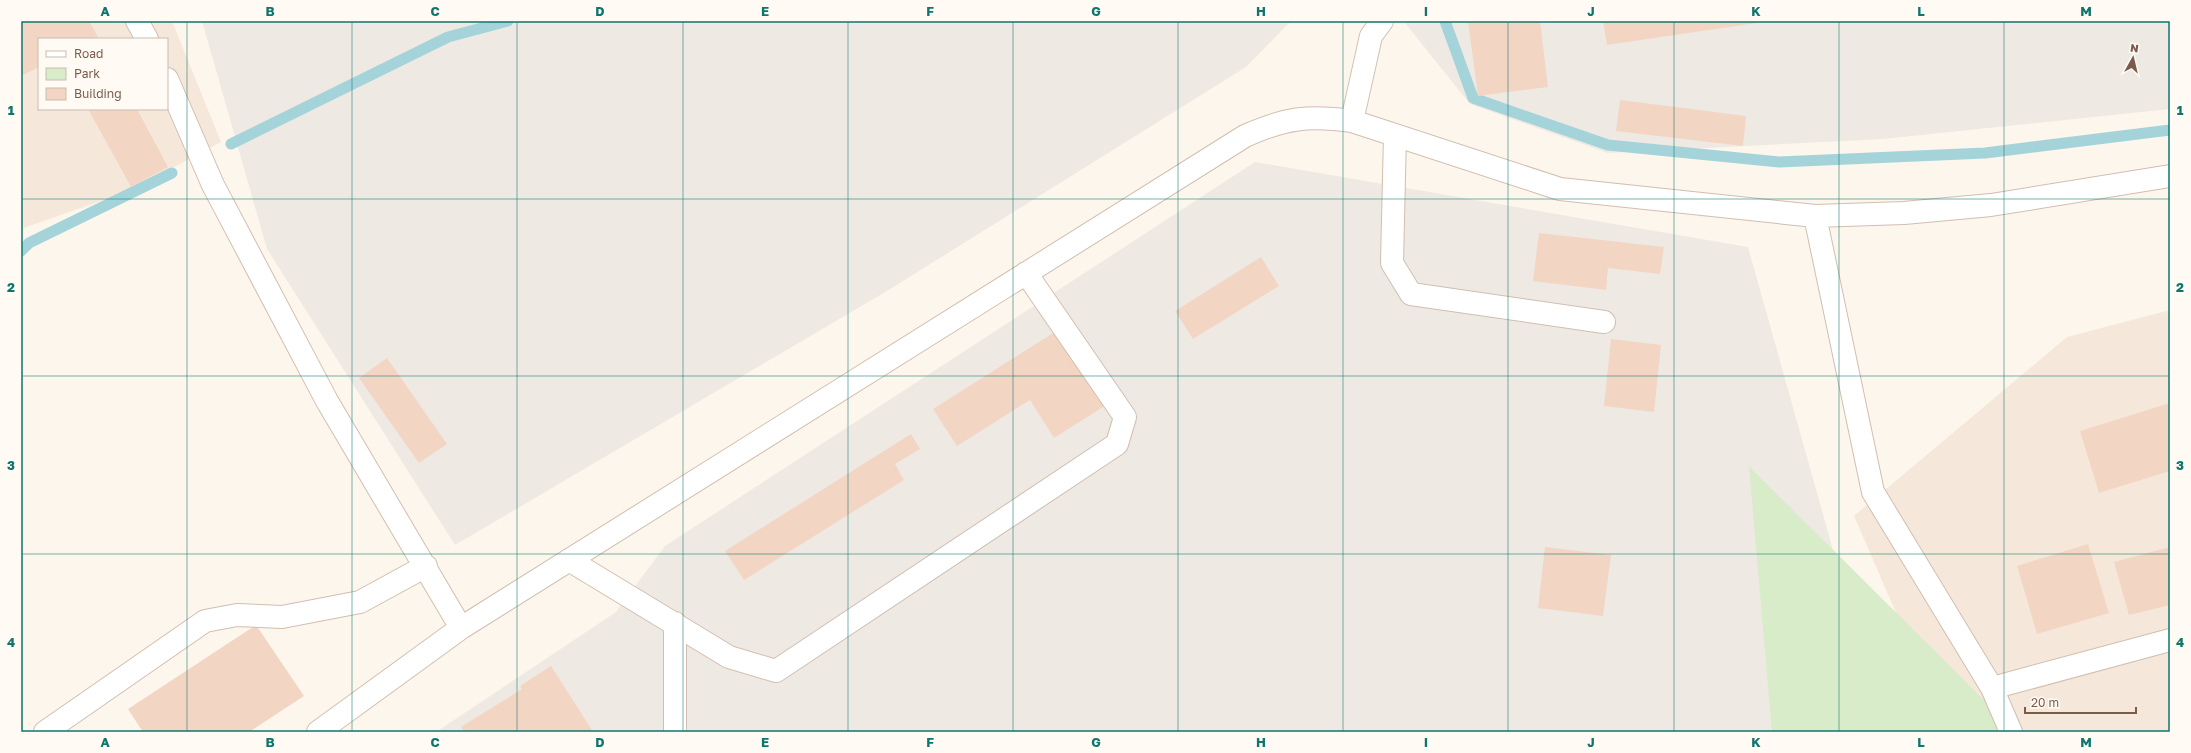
<svg xmlns="http://www.w3.org/2000/svg" width="2191" height="753" font-family="'Golos Text',sans-serif">
<style>
.residential{fill:#f5e8da;fill-rule:evenodd}
.industrial{fill:#efe9e4}
.green{fill:#d8ecc9}
.lines{fill:none;stroke-linecap:round;stroke-linejoin:round}
.stream{stroke:#a5d3da;stroke-width:11}
.building{fill:#f3d5c3}
.minor-casing{stroke:#d1beb0;stroke-width:24}
.minor{stroke:#fff;stroke-width:22}
.grid{fill:none;stroke:#0f766e;stroke-width:1;stroke-opacity:0.55}
.neatline{fill:none;stroke:#0f766e;stroke-width:1.5}
.grid-label{font-size:13px;text-anchor:middle;font-weight:bold;fill:#0f766e}
</style>
<rect width="100%" height="100%" fill="#fdf6ec"/>
<path class="residential" d="M21 21H172L221 142 129 191 21 229ZM39 39H167V109H39Z
M2170 310V732H1963L1926 682 1854 516 2067 337Z"/>
<path class="industrial" d="M202 21H1291L1246 67 887 291 455 545 267 249Z
M1407 21H2170V109L1883 139 1608 153 1470 104 1405 23Z
M1255 162 1748 247 1883 728 1874 732H436L616 612 665 546Z"/>
<path class="green" d="M1749 466 2016 732H1772Z"/>
<g class="lines">
<path class="stream" d="M1445 21 1473 98 1608 145 1779 162 1985 153 2170 130
M231 144 448 37 508 21
M21 251 29 243 172 173"/>
</g>
<path class="building" d="M21 21H89L99 39H39V67L21 76Z
M1468 21H1540L1548 87 1478 96Z
M1603 21H1763V22L1607 45Z
M1620 100 1746 116 1743 146 1616 131Z
M88 109H137L168 167 131 187Z
M1539 233 1664 247 1660 274 1608 268 1606 290 1533 281Z
M1261 257 1279 286 1193 339 1175 311Z
M1058 330 1106 405 1054 438 1030 400 957 446 933 409Z
M1611 339 1661 345 1654 412 1604 406Z
M387 358 447 444 419 463 359 378Z
M2170 403V471L2099 493 2080 431Z
M911 434 920 449 895 464 904 480 744 580 725 551Z
M2088 544 2109 613 2037 634 2017 566Z
M1545 547 1611 555 1603 616 1538 608Z
M2170 547V605L2129 615 2114 562Z
M256 625 304 696 249 732H143L128 709Z
M551 666 592 730 590 732H464L461 727 522 689 520 686Z"/>
<g class="lines">
<g class="minor-casing">
<path id="minor" d="M137 21 147 39
M167 79 213 185 327 401 461 628
M1352 121 1371 36 1382 21
M1395 135 1392 263 1411 294 1604 322
M1815 216 1873 492 1992 688 2170 640
M569 560 729 657 776 671 1117 444 1125 417 1026 273
M675 623V732
M1992 688 2011 732
M45 732 205 621 237 615 282 617 360 602 426 566
M318 732 461 628 1245 136C1285 118 1308 115 1352 121L1560 189 1815 216 1904 213 1991 205 2170 176"/>
</g>
<use href="#minor" class="minor"/>
</g>
<path class="grid" d="M187 21V732M352 21V732M517 21V732M683 21V732M848 21V732M1013 21V732M1178 21V732M1343 21V732M1508 21V732M1674 21V732M1839 21V732M2004 21V732M21 199H2170M21 376H2170M21 554H2170"/>
<rect width="2191" height="753" fill="none" stroke="#fffaf3" stroke-width="44"/>
<rect x="38" y="38" width="130" height="72" fill="#fffaf3" stroke="#cabbb1"/>
<rect x="46" y="51" width="20" height="6" fill="#ffffff" stroke="#cabbb1"/>
<text x="74" y="58" font-size="12" fill="#7a5c4d">Road</text>
<rect x="46" y="68" width="20" height="12" fill="#d8ecc9" stroke="#cabbb1"/>
<text x="74" y="78" font-size="12" fill="#7a5c4d">Park</text>
<rect x="46" y="88" width="20" height="12" fill="#f3d5c3" stroke="#cabbb1"/>
<text x="74" y="98" font-size="12" fill="#7a5c4d">Building</text>
<g transform="translate(2133 58) rotate(8)" stroke="#fffaf3" stroke-width="3" paint-order="stroke">
<path d="M0-3L7 15L0 10L-7 15Z" fill="#7a5c4d"/>
<text y="-6" font-size="11" font-weight="bold" text-anchor="middle" fill="#7a5c4d">N</text>
</g>
<path d="M2025 707v6h111v-6" fill="none" stroke="#7a5c4d" stroke-width="2"/>
<text x="2031" y="707" font-size="12" fill="#7a5c4d" stroke="#fffaf3" stroke-width="3" paint-order="stroke">20 m</text>
<rect x="22" y="22" width="2147" height="709" class="neatline"/>
<g class="grid-label">
<text x="105" y="16">A</text>
<text x="270" y="16">B</text>
<text x="435" y="16">C</text>
<text x="600" y="16">D</text>
<text x="765" y="16">E</text>
<text x="930" y="16">F</text>
<text x="1096" y="16">G</text>
<text x="1261" y="16">H</text>
<text x="1426" y="16">I</text>
<text x="1591" y="16">J</text>
<text x="1756" y="16">K</text>
<text x="1921" y="16">L</text>
<text x="2086" y="16">M</text>
<text x="11" y="115">1</text>
<text x="2180" y="115">1</text>
<text x="11" y="292">2</text>
<text x="2180" y="292">2</text>
<text x="11" y="470">3</text>
<text x="2180" y="470">3</text>
<text x="11" y="647">4</text>
<text x="2180" y="647">4</text>
<text x="105" y="747">A</text>
<text x="270" y="747">B</text>
<text x="435" y="747">C</text>
<text x="600" y="747">D</text>
<text x="765" y="747">E</text>
<text x="930" y="747">F</text>
<text x="1096" y="747">G</text>
<text x="1261" y="747">H</text>
<text x="1426" y="747">I</text>
<text x="1591" y="747">J</text>
<text x="1756" y="747">K</text>
<text x="1921" y="747">L</text>
<text x="2086" y="747">M</text>
</g>
</svg>
